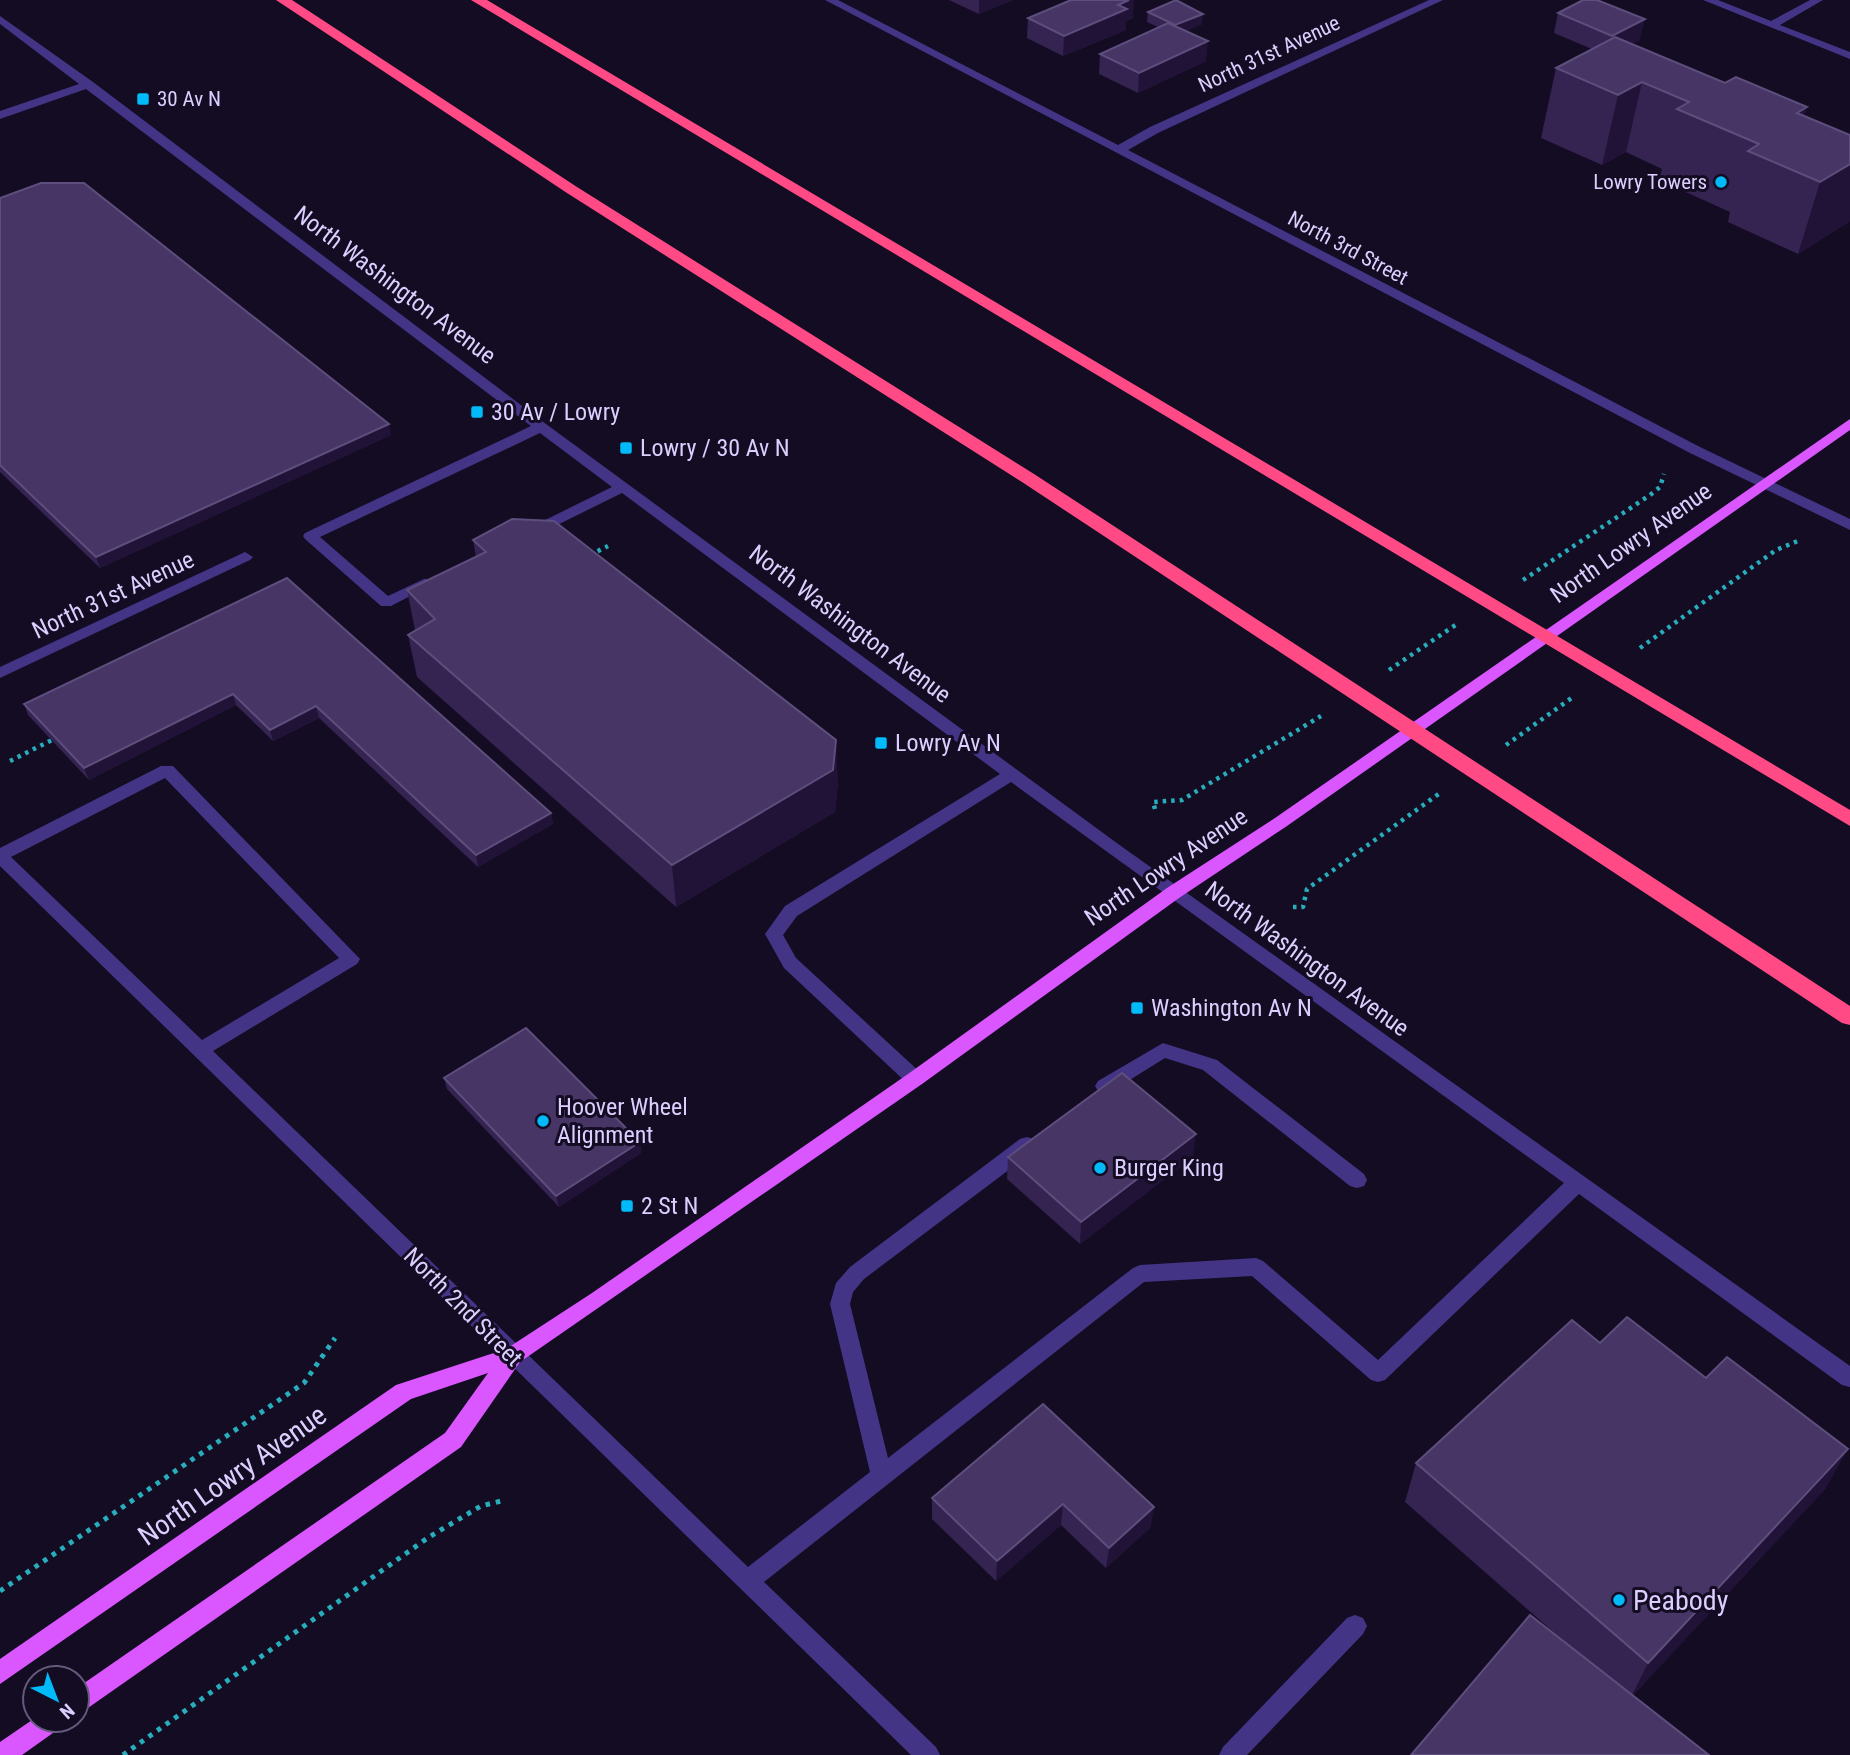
<svg xmlns="http://www.w3.org/2000/svg" width="1850" height="1755" font-family="'Roboto Condensed',sans-serif">
<style>
.lines{fill:none;stroke-linecap:round;stroke-linejoin:round}
.path-far1{stroke:#27adbb;stroke-width:4.5;stroke-dasharray:3.5 5;stroke-linecap:butt}
.path{stroke:#27adbb;stroke-width:5;stroke-dasharray:4.5 6;stroke-linecap:butt}
.minor{fill:#443485;fill-rule:evenodd}
.major{fill:#da56ff;fill-rule:evenodd}
.highway{fill:#ff4a85;fill-rule:evenodd}
.wall{fill:#352452}
.shaded-wall{fill:#201337}
.building{fill:#473665;stroke:#5e4e7d;stroke-width:2}
.poi-dot{fill:#00bafa;stroke:#140c23;stroke-width:2.5}
.labels{text-anchor:middle;stroke-width:6;stroke-linejoin:round;paint-order:stroke}
.far-street-label{font-size:21px;fill:#dccfff;stroke:#140c23}
.far-poi-label{font-size:21px;fill:#dccfff;stroke:#140c23;text-anchor:start}
.street-label{font-size:24px;fill:#dccfff;stroke:#140c23}
.poi-label{font-size:24px;fill:#dccfff;stroke:#140c23;text-anchor:start}
.near-street-label{font-size:28px;fill:#dccfff;stroke:#140c23}
.near-poi-label{font-size:28px;fill:#dccfff;stroke:#140c23;text-anchor:start}
</style>
<rect width="100%" height="100%" fill="#140c23"/>
<g class="lines">
<path class="path-far1" d="M590 555 608 546
M1523 580 1650 495 1660 487 1664 474
M1640 648 1776 550 1800 540
M1389 670 1457 624
M1506 745 1573 697
M10 761 52 740
M1155 809 1153 802 1182 800 1321 716
M1293 907H1303L1307 889 1440 793"/>
<path class="path" d="M0 1591 304 1383 335 1338
M123 1755 429 1537 481 1506 505 1500"/>
<path class="minor" d="M825 0H838L1118 145 1150 127 1429 0H1443L1158 133 1128 150 1700 447 1850 519V530L1690 453Z
M1703 0H1718L1771 21 1810 0H1823L1780 25 1850 52V59Z
M0 16 93 82 546 424 1114 841 1850 1366V1387L1842 1385 1579 1194 1385 1380 1378 1382 1371 1380 1252 1276 1144 1282 764 1582 936 1747 940 1755H911L0 866V848L161 766H173L360 959 357 964 213 1051 748 1567 870 1472 830 1304 836 1283 850 1267 1020 1139 1027 1137 1034 1139 1037 1145 1034 1151 864 1279 853 1292 850 1304 888 1458 1133 1268 1140 1265 1256 1258 1263 1261 1378 1360 1564 1183 1011 782 797 916 783 935 796 958 922 1074 924 1079 922 1084 915 1086 908 1084 784 968 765 934 785 906 1000 774 622 493 537 535H527L525 532 527 529 612 487 540 433 320 537 388 596 424 579H434L437 582 391 606H381L305 539 303 536 305 533 531 426 86 89 0 119V111L79 84 0 24ZM165 778 339 958 202 1040 11 857Z
M245 552 253 557 250 560 0 678V667Z
M1163 1043 1217 1060 1364 1174 1367 1180 1364 1186 1357 1188 1350 1186 1203 1070 1165 1058 1112 1091 1105 1093 1098 1091 1095 1086 1098 1081Z
M1355 1615 1363 1618 1367 1626 1363 1634 1247 1755H1219L1223 1747 1347 1618Z"/>
<path class="major" d="M1850 419V430L1287 826 1179 898 922 1084 520 1362 461 1447 85 1710 77 1713V1688L445 1433 488 1373 411 1399 0 1684V1659L396 1385 506 1349 592 1293 908 1074 1167 888 1275 818Z
M35 1718V1720H64L60 1728 22 1755H0V1742Z"/>
<path class="highway" d="M276 0H292L577 187 1034 474 1850 1006V1025L1842 1023 1022 482 567 193Z
M471 0H487L1850 810V826Z"/>
</g>
<path class="wall" d="M949 0H1013L979 14Z
M1148 12 1202 24 1186 31 1206 61 1138 93 1099 74 1100 54 1158 27 1147 22Z
M1558 13 1640 40 1631 44 1850 135V221L1798 254 1728 222 1730 212 1659 180 1662 169 1626 152 1602 165 1541 138 1556 68 1592 49 1554 33Z
M1028 18H1133L1126 21V30L1063 56 1027 38Z
M0 198 391 435 100 568 0 472Z
M473 540 838 782 835 812 676 907 417 677 408 635 415 630 407 590 476 557Z
M287 578 551 813 553 824 478 867 319 718 273 741 236 705 89 780 28 715 24 704Z
M444 1078 640 1142 641 1153 559 1207 447 1089Z
M1008 1157H1193L1080 1244 1007 1179Z
M1600 1343 1826 1488 1633 1695 1566 1643 1405 1502 1416 1463Z
M1043 1404 1151 1527 1106 1568 1061 1525 996 1581 932 1519V1498Z"/>
<path class="shaded-wall" d="M979 0H1013L979 14Z
M1129 0H1134L1133 18 1126 21V30L1063 56 1064 36 1118 5Z
M1203 14 1202 24 1175 36V25Z
M1645 19 1640 40 1608 56 1612 36Z
M1208 41 1206 61 1138 93 1139 73Z
M1642 82 1626 152 1602 165 1618 95Z
M1807 107 1789 169 1797 113Z
M1850 164V221L1798 254 1820 182Z
M389 424 391 435 100 568 96 557Z
M233 694 236 705 89 780 84 768Z
M316 706 319 718 273 741 270 730Z
M836 740 838 782 835 812 676 907 672 865Z
M551 813 553 824 478 867 476 855Z
M1196 1134 1193 1157 1080 1244 1081 1222Z
M640 1142 641 1153 559 1207 556 1196Z
M1848 1449 1826 1488 1630 1699 1648 1663Z
M1063 1504 1061 1525 996 1581 997 1561Z
M1154 1507 1151 1527 1106 1568 1109 1548Z"/>
<path class="building" d="M1071 0H1129L1118 5 1127 9 1064 36 1028 18Z
M1176 0 1203 14 1175 25 1148 12Z
M1583 0H1597L1645 19 1612 36 1558 13Z
M1168 23 1208 41 1139 73 1100 54Z
M1615 37 1725 83 1736 77 1807 107 1797 113 1850 135V164L1820 182 1748 151 1759 144 1677 109 1689 102 1642 82 1618 95 1556 68Z
M41 183H84L389 424 96 557 0 465V198Z
M512 519 554 521 836 740 833 770 672 865 408 635 435 619 407 590 486 552 473 540Z
M287 578 551 813 476 855 316 706 270 730 233 694 84 768 24 704Z
M526 1028 640 1142 556 1196 444 1078Z
M1122 1073 1196 1134 1081 1222 1008 1157Z
M1627 1317 1706 1378 1727 1357 1848 1449 1648 1663 1416 1463 1572 1320 1600 1343Z
M1043 1404 1154 1507 1109 1548 1063 1504 997 1561 932 1498Z
M1530 1615 1709 1755H1411Z"/>
<g class="poi-dot">
<rect x="136" y="92" width="14" height="14" rx="3.5"/>
<circle cx="1721" cy="182" r="7"/>
<rect x="470" y="405" width="14" height="14" rx="3.5"/>
<rect x="619" y="441" width="14" height="14" rx="3.5"/>
<rect x="874" y="736" width="14" height="14" rx="3.5"/>
<rect x="1130" y="1001" width="14" height="14" rx="3.5"/>
<circle cx="543" cy="1121" r="7"/>
<circle cx="1100" cy="1168" r="7"/>
<rect x="620" y="1199" width="14" height="14" rx="3.5"/>
<circle cx="1619" cy="1600" r="7"/>
</g>
<g class="labels">
<g class="far-street-label">
<text transform="translate(1269 54) rotate(-25)" y="7">North 31st Avenue</text>
<text transform="translate(1348 248) rotate(28)" y="7">North 3rd Street</text>
</g>
<g class="far-poi-label">
<text x="157" y="106">30 Av N</text>
<text x="1707" y="189" text-anchor="end">Lowry Towers</text>
</g>
<g class="street-label">
<text transform="translate(395 285) rotate(37)" y="8">North Washington Avenue</text>
<text transform="translate(1631 543) rotate(-35)" y="8">North Lowry Avenue</text>
<text transform="translate(113 595) rotate(-25)" y="8">North 31st Avenue</text>
<text transform="translate(850 624) rotate(37)" y="8">North Washington Avenue</text>
<text transform="translate(1166 867) rotate(-34)" y="8">North Lowry Avenue</text>
<text transform="translate(1307 959) rotate(36)" y="8">North Washington Avenue</text>
<text transform="translate(463 1307) rotate(45)" y="8">North 2nd Street</text>
</g>
<g class="poi-label">
<text x="491" y="420">30 Av / Lowry</text>
<text x="640" y="456">Lowry / 30 Av N</text>
<text x="895" y="751">Lowry Av N</text>
<text x="1151" y="1016">Washington Av N</text>
<text x="557" y="1115">Hoover Wheel<tspan x="557" dy="28">Alignment</tspan></text>
<text x="1114" y="1176">Burger King</text>
<text x="641" y="1214">2 St N</text>
</g>
<g class="near-street-label">
<text transform="translate(232 1475) rotate(-35)" y="10">North Lowry Avenue</text>
</g>
<g class="near-poi-label">
<text x="1633" y="1610">Peabody</text>
</g>
</g>
<g transform="translate(56 1699) rotate(138)"><circle r="33" fill="#140c23" stroke="#645a7b" stroke-width="2"/>
<path d="M0-5L12 26L0 18L-12 26Z" fill="#00bafa"/>
<text y="-10" font-size="19" font-weight="bold" text-anchor="middle" fill="#dccfff">N</text>
</g>
</svg>
